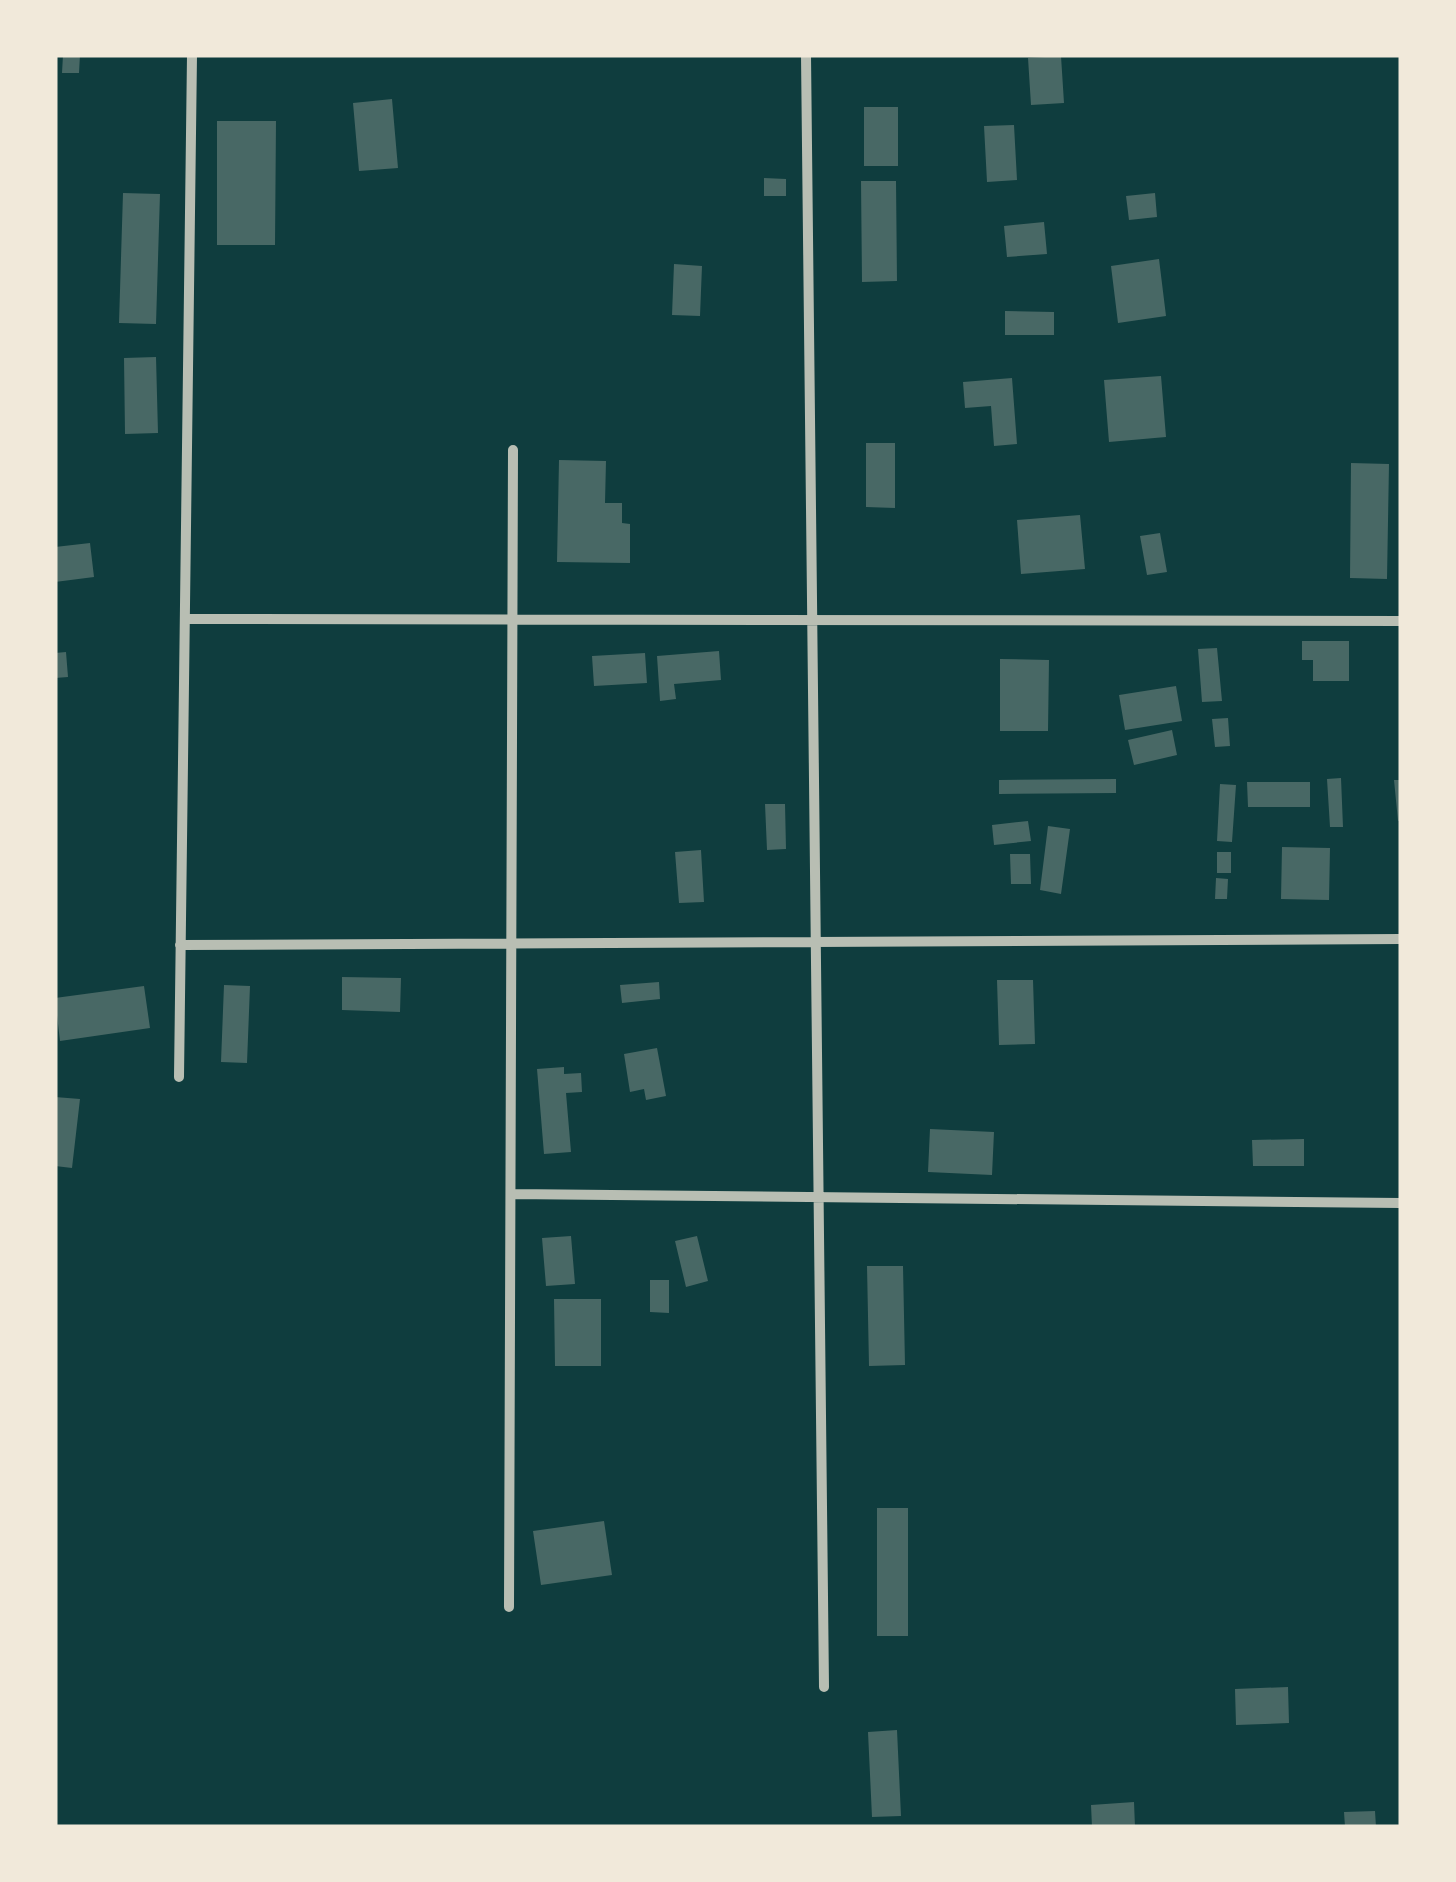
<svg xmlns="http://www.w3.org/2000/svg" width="1456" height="1882" font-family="'Roboto Serif',serif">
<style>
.building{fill:#486865}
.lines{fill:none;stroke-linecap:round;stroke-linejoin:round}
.minor{stroke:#b8beb3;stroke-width:10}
</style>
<rect width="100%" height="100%" fill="#0f3d3e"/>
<path class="building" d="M63 55H80L79 73H62Z
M1061 56 1064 103 1031 105 1028 58Z
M392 99 398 168 359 171 353 103Z
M864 107H898V166H864Z
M217 121H276L275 245H217Z
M1014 125 1017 180 987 182 984 126Z
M764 178 786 179V196H764Z
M861 181H896L897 281 862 282Z
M123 193 160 194 156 324 119 323Z
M1155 193 1157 217 1129 220 1126 196Z
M1044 222 1047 254 1007 257 1004 226Z
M1159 259 1166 316 1118 323 1111 266Z
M674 264 702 266 700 316 672 315Z
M1005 311 1054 312V335H1005Z
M156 357 158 433 125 434 124 358Z
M1161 376 1166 437 1109 442 1104 380Z
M1012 378 1017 444 994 446 991 406 965 408 963 382Z
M866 443H895V508L866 507Z
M559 460 606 461 605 503H622V523L630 524V563L557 562Z
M1351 463 1389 464 1387 579 1350 578Z
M1080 515 1085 569 1021 574 1017 520Z
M1160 533 1167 572 1147 575 1140 536Z
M90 543 94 577 55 582V547Z
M1302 641H1349V681H1313V660H1302Z
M1217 648 1222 701 1202 702 1198 649Z
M719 651 721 680 674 684 676 699 660 701 657 656Z
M66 652 68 677 55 678V653Z
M645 653 647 683 594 686 592 656Z
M1000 659 1049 660 1048 731H1000Z
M1176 686 1182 721 1125 730 1119 695Z
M1228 718 1230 746 1215 747 1212 719Z
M1172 730 1177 755 1134 765 1128 740Z
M1341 778 1343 827H1330L1327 779Z
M1116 779V793L999 794V780Z
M1394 780H1401V820L1398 821Z
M1247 782H1310V807H1248Z
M1220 784 1236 785 1232 842 1217 841Z
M765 804H785L786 849 767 850Z
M1028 821 1031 841 994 845 992 825Z
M1048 826 1070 829 1061 894 1040 890Z
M1282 847 1330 848 1329 900 1281 899Z
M701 850 704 902 679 903 675 852Z
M1217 852H1231V873H1217Z
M1010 854H1030L1031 884H1011Z
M1216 878 1228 879 1227 899H1215Z
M342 977 401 978 400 1012 342 1010Z
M997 980H1033L1035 1044 999 1045Z
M659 982 660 999 622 1003 620 985Z
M224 985 250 986 247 1063 221 1062Z
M144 986 150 1028 60 1041 55 998Z
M657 1048 666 1096 646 1100 644 1089 630 1092 624 1054Z
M564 1067V1074L581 1073 582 1092 566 1093 571 1152 544 1154 537 1069Z
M55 1097 80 1099 72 1168 55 1166Z
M930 1129 994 1132 992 1175 928 1172Z
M1304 1139V1166H1253L1252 1140Z
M571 1236 575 1284 546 1286 542 1238Z
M697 1236 708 1281 686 1287 675 1241Z
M867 1266H903L905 1365 869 1366Z
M650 1280H669V1313L650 1312Z
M554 1299H601V1366H555Z
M877 1508H908V1636H877Z
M604 1521 612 1575 541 1585 533 1531Z
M1288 1687 1289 1723 1236 1725 1235 1689Z
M897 1730 901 1816 872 1817 868 1732Z
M1134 1802 1135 1827H1092L1091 1805Z
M1375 1811 1376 1827H1345L1344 1812Z"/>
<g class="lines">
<path class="minor" d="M806 55 824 1687
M185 619 1401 621
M180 945 1401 939
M179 1077 192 55
M511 1194 1401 1203
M509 1607 513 450"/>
</g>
<rect width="1456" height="1882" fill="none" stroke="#f1e9da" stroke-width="115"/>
</svg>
